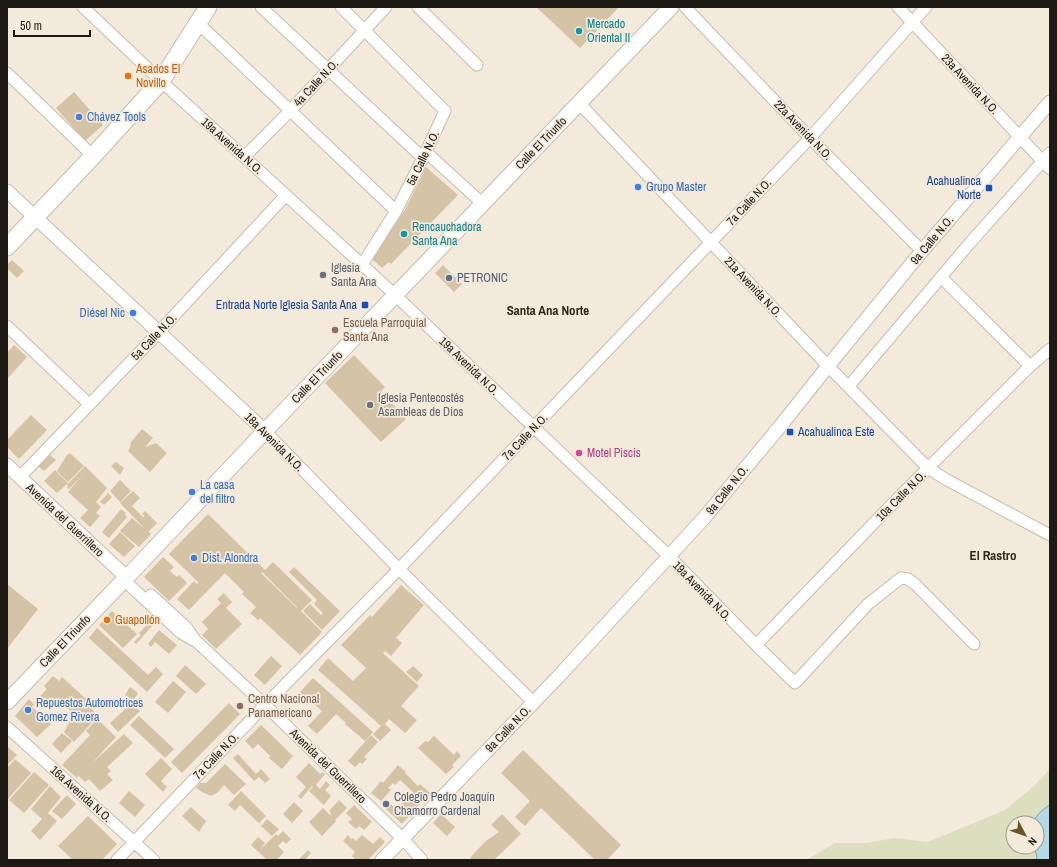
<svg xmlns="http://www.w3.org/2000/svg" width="1057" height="867" font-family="'Archivo Narrow',sans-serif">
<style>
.green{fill:#dcdec0}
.water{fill:#b4dae7;stroke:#87a0a8}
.building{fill:#d5c3a6;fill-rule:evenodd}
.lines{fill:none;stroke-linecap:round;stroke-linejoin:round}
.minor-casing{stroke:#c5bcae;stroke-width:13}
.tertiary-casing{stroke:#c5bcae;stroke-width:15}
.secondary-casing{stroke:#c5bcae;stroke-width:17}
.primary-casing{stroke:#c5bcae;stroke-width:19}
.minor{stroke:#fff;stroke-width:11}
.tertiary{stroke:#fff;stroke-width:13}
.secondary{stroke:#fff;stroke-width:15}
.primary{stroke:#fff;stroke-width:17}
.culture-dot{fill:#0f9aa8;stroke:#f3eadb;stroke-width:1.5}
.food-dot{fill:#e8710a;stroke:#f3eadb;stroke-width:1.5}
.shop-dot{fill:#3f7fe0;stroke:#f3eadb;stroke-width:1.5}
.transit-dot{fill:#1a4fb4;stroke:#f3eadb;stroke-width:1.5}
.worship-dot{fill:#6b7280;stroke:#f3eadb;stroke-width:1.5}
.service-dot{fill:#5c6f8a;stroke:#f3eadb;stroke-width:1.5}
.education-dot{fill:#8d6e63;stroke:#f3eadb;stroke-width:1.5}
.hotel-dot{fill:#d1479c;stroke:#f3eadb;stroke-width:1.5}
.labels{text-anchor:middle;stroke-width:3.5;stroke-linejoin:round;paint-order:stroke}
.culture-label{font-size:12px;fill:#0d838f;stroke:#f3eadb;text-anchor:start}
.food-label{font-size:12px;fill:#c56008;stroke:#f3eadb;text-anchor:start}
.street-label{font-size:12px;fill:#1d1a15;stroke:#f3eadb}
.shop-label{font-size:12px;fill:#366cbe;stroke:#f3eadb;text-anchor:start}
.transit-label{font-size:12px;fill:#164399;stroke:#f3eadb;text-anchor:end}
.worship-label{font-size:12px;fill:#5b616d;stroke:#f3eadb;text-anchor:start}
.service-label{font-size:12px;fill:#4e5e75;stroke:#f3eadb;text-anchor:start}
.education-label{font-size:12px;fill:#785e54;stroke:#f3eadb;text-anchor:start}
.hotel-label{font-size:12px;fill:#b23c85;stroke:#f3eadb;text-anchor:start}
.neighbourhood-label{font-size:13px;font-weight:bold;fill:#30281d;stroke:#f3eadb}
</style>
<rect width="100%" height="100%" fill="#f3eadb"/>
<path class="green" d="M1050 769V807L1037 823H1013V847H1033L1037 857 1036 860H806L835 843H866L895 838 928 842 1005 810 1033 787Z"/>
<path class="water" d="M1048 806H1050V860H1036L1037 857 1034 847H1037V823H1032C1036 816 1041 811 1048 806Z"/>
<path class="building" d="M536 7H619L580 48Z
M74 92 103 125 85 141 56 108Z
M426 167 458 195 391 264 389 262 382 268 370 257 405 210Z
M12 260 24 271 17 278 7 268V265Z
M443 265 462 284 454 292 435 273Z
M14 345 27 357 7 379V353Z
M354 355 385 387 381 391 406 419 381 442 325 383Z
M31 415 47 430 19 459 7 447V440Z
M142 429 153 438 145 447 156 443 167 453 150 472 128 451 130 447 131 442Z
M70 453 84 466 68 482 57 471 67 455Z
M50 455 56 460 44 471 38 466Z
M116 462 124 468 120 475 111 466Z
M85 466 107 488 96 502 101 507 96 513 100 516 90 527 80 518 88 510 68 492 83 474 69 489 67 488 68 486 67 485Z
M55 470 68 483 57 493 44 481Z
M120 480 131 491 120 502 110 491Z
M133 491 140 498 132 506 143 517 145 516 142 514 145 511 157 523 148 532 120 503Z
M108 493 112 497 104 505 100 502Z
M121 509 126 513 125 515 127 517 109 538 102 532Z
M208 514 265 570 273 562 312 600 301 611 322 632 300 655 260 618 258 620 250 613 256 607 242 594 244 592 225 573 189 610 177 599 194 581 197 584 199 583 169 554ZM262 572 297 607V608L261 573Z
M132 518 151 534 139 547 120 531Z
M120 532 135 546 124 557 109 544Z
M163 557 174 567 170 571 177 577 179 575 187 583 169 601 144 577Z
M294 567 340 611 322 630 303 611 310 604 321 615 323 613 314 604 317 600 289 572Z
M7 584 38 609 7 649Z
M401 585 424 605 396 638 402 643 391 656 385 651 383 653 419 686 401 706 417 720 405 733 389 719 385 724 391 730 380 741 373 734 381 726 318 670 328 658 353 681 366 668 341 645 370 615 372 617Z
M224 593 232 602 226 608 242 624 216 649 202 635 208 629 202 622 221 603 217 599Z
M112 611 137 634 123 648 99 625Z
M150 622 153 625 136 644 134 642 141 635 139 633Z
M97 628 148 675 156 667 163 674 147 692 89 638Z
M159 630 177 645 169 654 155 642 151 647 148 644Z
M271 656 282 666 265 685 254 675Z
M185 665 206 684 196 694 176 676Z
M413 666 423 675 417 682 406 672Z
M53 676 59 681 62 677 87 700 97 717 74 742 64 732 74 714 65 706 66 704 60 699 57 702 51 697 47 702 40 696 47 689 44 686Z
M313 678 373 732 365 741 345 724 346 723 336 714 317 734 308 726 322 711 314 704 318 700 314 697 307 705 296 696Z
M173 681 186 692 168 713 155 702Z
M130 687 138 693 133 701 125 695Z
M29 699 34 704 32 707 40 714 34 721 41 714 51 724 37 737 15 716Z
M132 703 140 711 118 732 110 723Z
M229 703 240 714 182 773 171 762Z
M139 716 174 749 165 758 130 725Z
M97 719 116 737 92 763 124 734 133 743 107 767 111 771 107 774 113 780 100 791 89 779 85 782 79 776 77 778 62 765 90 735 86 731Z
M261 725 293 756 282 769 269 758 270 756 258 744 253 749 245 741Z
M62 733 72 741 61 753 52 744Z
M371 735 378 742 364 757 367 759 362 764 360 762 355 767 348 761Z
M434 736 454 755 457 751 461 756 452 765 454 767 446 774 418 748 425 741 428 742Z
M7 746 17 755 7 765Z
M523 750 621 845 607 860H595L541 808 525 826 515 817 530 801 501 773Z
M238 754 256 774 261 769 270 779 265 783 259 777 254 781 233 758Z
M161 758 172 769 161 781 167 787 163 792 145 774Z
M15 759 31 773 7 800V768Z
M309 763 320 774 322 772 325 774 316 785 320 789 326 781 330 785 325 790 331 796 324 805 309 791 313 787 312 786 301 799 298 796 306 787 296 777Z
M225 764 246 784 234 795 224 785 217 793 211 796 202 792 196 788 200 783H206Z
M398 765 406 772 405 773 418 786 420 784 430 793 402 824 386 809 391 804 396 810 413 792 400 780 395 785 393 783 388 788 391 790 381 801 371 793 381 781 383 783Z
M34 772 49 785 24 813 9 800Z
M50 786 61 797 48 813 57 821 40 840 31 831 42 819 31 809Z
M129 791 145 805 135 817 119 803Z
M241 791 266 816 259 823 240 805 235 811 228 805Z
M67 795 76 804 62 819 52 811Z
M339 800 347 808 335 820 336 821 322 836 309 822 323 808 330 815 331 813 329 811Z
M294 802 303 811 292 823 283 814Z
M354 805 372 822 364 830 359 826 356 829 348 822 352 819 346 813Z
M191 807 206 821 199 832 182 816Z
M441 814 455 827 447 836 433 823Z
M502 814 521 834 494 860H472L470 858 477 850 487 840 499 832 491 825Z
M88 816 117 844 102 860H73L58 846Z
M267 819 279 829 272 836 261 826Z
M283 831 291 839 286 844 283 841 278 846 284 852 277 860H267L251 845 258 837 265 843 260 850 276 834 278 836Z
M348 835 351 839 353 838 356 841 362 835 373 844 380 837 385 842 368 860H356L352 856 355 852 343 841Z
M308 850 311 853 305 860H298Z"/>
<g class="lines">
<g class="minor-casing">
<path id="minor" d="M83 7 161 81 392 292 439 337 670 557 756 645 795 683 868 604 901 578 908 579 916 585 974 644
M261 7 423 158
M341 7 445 111 423 158 396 211 362 265
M418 7 477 65
M685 7 810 138 922 251
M898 7 1050 169
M198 23 396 211
M7 73 93 156
M579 103 828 366 928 468 947 480 1050 535
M426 152 483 204
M244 157 290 111 386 7
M941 277 1030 366
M7 326 89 404
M849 386 969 244 1050 153
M265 431 399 569 533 702
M20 477 159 332 286 195
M126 582 181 633 197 642 265 705 403 839 422 860
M151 595 186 627 195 640
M756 645 901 495 1029 367 1050 349
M7 727 154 860
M117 860 265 705 399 569 534 427 711 242 810 138 926 7"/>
</g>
<g class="tertiary-casing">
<path id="tertiary" d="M7 191 265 431
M7 465 123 574
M382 860 558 677 704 518 782 424 828 366 922 251 1050 102"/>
</g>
<g class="secondary-casing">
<path id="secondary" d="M130 574 265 431 671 7
M7 702 123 581"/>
</g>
<g class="primary-casing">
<path id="primary" d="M7 247 93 156 161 81 208 7"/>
</g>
<use href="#minor" class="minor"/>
<use href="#tertiary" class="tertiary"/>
<use href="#secondary" class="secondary"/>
<use href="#primary" class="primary"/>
</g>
<g class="culture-dot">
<circle cx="579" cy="31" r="4"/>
<circle cx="404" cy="234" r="4"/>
</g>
<g class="food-dot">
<circle cx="128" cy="76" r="4"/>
<circle cx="107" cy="620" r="4"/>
</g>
<g class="shop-dot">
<circle cx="79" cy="117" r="4"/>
<circle cx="638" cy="187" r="4"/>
<circle cx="133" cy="313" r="4"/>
<circle cx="192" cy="492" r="4"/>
<circle cx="194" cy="558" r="4"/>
<circle cx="28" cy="710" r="4"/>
</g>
<g class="transit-dot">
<rect x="985" y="184" width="8" height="8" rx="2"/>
<rect x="361" y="301" width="8" height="8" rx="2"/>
<rect x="786" y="428" width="8" height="8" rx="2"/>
</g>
<g class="worship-dot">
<circle cx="323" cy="275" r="4"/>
<circle cx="370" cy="405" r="4"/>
</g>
<g class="service-dot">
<circle cx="449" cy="278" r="4"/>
<circle cx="386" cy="804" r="4"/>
</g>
<g class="education-dot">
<circle cx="335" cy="330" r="4"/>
<circle cx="240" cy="706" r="4"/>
</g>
<circle class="hotel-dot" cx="579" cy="453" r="4"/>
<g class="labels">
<g class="culture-label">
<text x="587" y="28">Mercado<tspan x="587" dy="14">Oriental II</tspan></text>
<text x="412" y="231">Rencauchadora<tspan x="412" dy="14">Santa Ana</tspan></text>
</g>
<g class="food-label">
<text x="136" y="73">Asados El<tspan x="136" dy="14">Novillo</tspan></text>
<text x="115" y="624">Guapollón</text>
</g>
<g class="street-label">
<text transform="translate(316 83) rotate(-47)" y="4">4a Calle N.O.</text>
<text transform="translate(970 84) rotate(47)" y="4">23a Avenida N.O.</text>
<text transform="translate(803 130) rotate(46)" y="4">22a Avenida N.O.</text>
<text transform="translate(541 143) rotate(-46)" y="4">Calle El Triunfo</text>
<text transform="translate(232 146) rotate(42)" y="4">19a Avenida N.O.</text>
<text transform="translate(423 158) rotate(-64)" y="4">5a Calle N.O.</text>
<text transform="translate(749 202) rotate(-47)" y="4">7a Calle N.O.</text>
<text transform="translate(932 240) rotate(-50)" y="4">9a Calle N.O.</text>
<text transform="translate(753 287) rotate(47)" y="4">21a Avenida N.O.</text>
<text transform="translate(154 337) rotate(-46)" y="4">5a Calle N.O.</text>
<text transform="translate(469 366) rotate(44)" y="4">19a Avenida N.O.</text>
<text transform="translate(317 377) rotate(-46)" y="4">Calle El Triunfo</text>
<text transform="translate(525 437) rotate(-46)" y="4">7a Calle N.O.</text>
<text transform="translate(274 442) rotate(45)" y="4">18a Avenida N.O.</text>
<text transform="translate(727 490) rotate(-51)" y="4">9a Calle N.O.</text>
<text transform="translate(901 496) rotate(-45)" y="4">10a Calle N.O.</text>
<text transform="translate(65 520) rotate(43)" y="4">Avenida del Guerrillero</text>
<text transform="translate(702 591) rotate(46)" y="4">19a Avenida N.O.</text>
<text transform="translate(65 641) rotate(-46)" y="4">Calle El Triunfo</text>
<text transform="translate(508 729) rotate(-46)" y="4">9a Calle N.O.</text>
<text transform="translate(216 756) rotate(-46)" y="4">7a Calle N.O.</text>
<text transform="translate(328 766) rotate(44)" y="4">Avenida del Guerrillero</text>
<text transform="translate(81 794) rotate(42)" y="4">16a Avenida N.O.</text>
</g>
<g class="shop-label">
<text x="87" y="121">Chávez Tools</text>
<text x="646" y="191">Grupo Master</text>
<text x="125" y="317" text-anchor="end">Diésel Nic</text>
<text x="200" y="489">La casa<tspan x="200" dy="14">del filtro</tspan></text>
<text x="202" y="562">Dist. Alondra</text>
<text x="36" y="707">Repuestos Automotrices<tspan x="36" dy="14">Gomez Rivera</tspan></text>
</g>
<g class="transit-label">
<text x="981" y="185">Acahualinca<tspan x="981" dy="14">Norte</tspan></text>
<text x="357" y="309">Entrada Norte Iglesia Santa Ana</text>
<text x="798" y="436" text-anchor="start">Acahualinca Este</text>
</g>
<g class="worship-label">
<text x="331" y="272">Iglesia<tspan x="331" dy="14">Santa Ana</tspan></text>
<text x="378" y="402">Iglesia Pentecostés<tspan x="378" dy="14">Asambleas de Dios</tspan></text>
</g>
<g class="service-label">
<text x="457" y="282">PETRONIC</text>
<text x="394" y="801">Colegio Pedro Joaquín<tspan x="394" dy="14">Chamorro Cardenal</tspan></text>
</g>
<g class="education-label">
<text x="343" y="327">Escuela Parroquial<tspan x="343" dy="14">Santa Ana</tspan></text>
<text x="248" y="703">Centro Nacional<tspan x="248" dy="14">Panamericano</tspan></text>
</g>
<g class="hotel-label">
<text x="587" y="457">Motel Piscis</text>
</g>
<g class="neighbourhood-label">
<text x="548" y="315">Santa Ana Norte</text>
<text x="993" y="560">El Rastro</text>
</g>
</g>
<rect width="1057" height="867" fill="none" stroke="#1d1a15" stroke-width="16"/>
<g transform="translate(1025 835) rotate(131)"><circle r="19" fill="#f3eadb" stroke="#9d978c"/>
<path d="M0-3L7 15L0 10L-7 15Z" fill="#6a5624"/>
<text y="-6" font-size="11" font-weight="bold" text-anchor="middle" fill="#1d1a15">N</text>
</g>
<path d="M14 30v6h76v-6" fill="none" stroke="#1d1a15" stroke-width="2"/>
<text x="20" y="30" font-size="12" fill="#1d1a15" stroke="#f3eadb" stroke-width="3" paint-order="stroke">50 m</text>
</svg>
